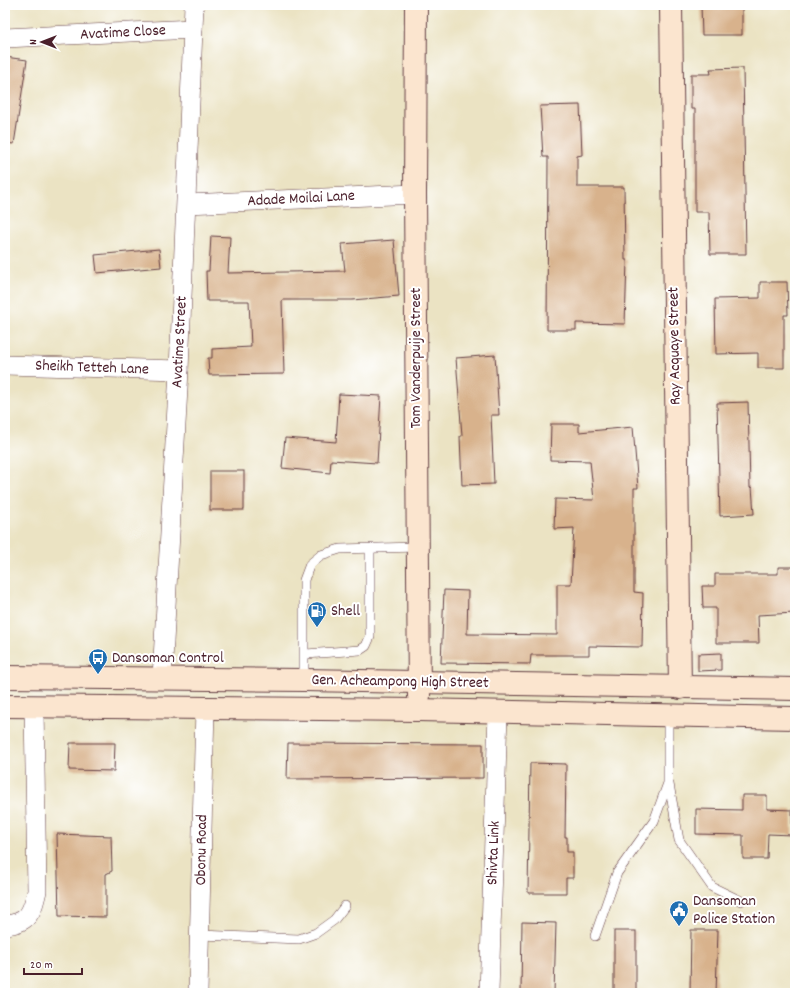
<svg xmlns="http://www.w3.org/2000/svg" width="800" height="998" viewBox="0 0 800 998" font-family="Dekko,sans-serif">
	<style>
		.building { fill: #d8b28c }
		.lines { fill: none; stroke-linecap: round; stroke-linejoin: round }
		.lane-casing { stroke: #623c42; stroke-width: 10 }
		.street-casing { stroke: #623c42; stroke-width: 20 }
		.secondary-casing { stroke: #623c42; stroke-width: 24 }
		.lane { stroke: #fff; stroke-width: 9 }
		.street { stroke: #fff; stroke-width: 19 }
		.secondary { stroke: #fbe5cf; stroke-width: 22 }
		.labels { text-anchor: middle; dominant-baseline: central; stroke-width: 4; stroke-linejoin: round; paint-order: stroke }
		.street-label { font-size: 16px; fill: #4a1f2b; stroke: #fff }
		.poi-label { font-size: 16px; fill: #4a1f2b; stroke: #fff; text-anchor: start }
	</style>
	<rect width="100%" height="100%" fill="#fff"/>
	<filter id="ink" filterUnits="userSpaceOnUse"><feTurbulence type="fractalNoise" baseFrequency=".025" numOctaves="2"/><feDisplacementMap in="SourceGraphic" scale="8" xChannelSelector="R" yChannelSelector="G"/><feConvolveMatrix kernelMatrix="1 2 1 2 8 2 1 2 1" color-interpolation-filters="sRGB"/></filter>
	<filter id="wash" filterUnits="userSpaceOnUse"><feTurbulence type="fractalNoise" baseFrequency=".012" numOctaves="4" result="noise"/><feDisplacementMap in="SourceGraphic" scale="16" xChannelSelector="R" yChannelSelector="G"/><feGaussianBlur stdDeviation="0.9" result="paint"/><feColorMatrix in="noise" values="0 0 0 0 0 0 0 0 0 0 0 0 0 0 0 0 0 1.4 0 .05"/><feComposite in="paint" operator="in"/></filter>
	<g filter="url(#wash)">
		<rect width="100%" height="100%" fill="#ebe3c3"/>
		<g id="blocks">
			<!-- building -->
			<g class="building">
				<path d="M701,5H742V35H702Z"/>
				<path d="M5,57L27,60L14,144L5,143Z"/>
				<path d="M743,68L746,254H710L709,212H695V109H691V74H711L710,69Z"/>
				<path d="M580,105L582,155L577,156V187H624L625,260H627L625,324L576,323V330H547L548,157H543L540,106Z"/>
				<path d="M211,236L230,237L228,273L345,271L342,244L394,240L399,296L352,300H282L284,374L209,375L208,358H212V349L251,347L249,301H207L206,271H209Z"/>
				<path d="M159,249L161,267L97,273L95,255Z"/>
				<path d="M760,282H787L788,315H784V368H758V353L716,354L715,299L760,298Z"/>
				<path d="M495,355L499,415H491L494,484L462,485L460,436H462L456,358Z"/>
				<path d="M339,394L381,396L377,463L331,460L330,473L282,468L285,438L336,442Z"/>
				<path d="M748,402L750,488L752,487L754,514L720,516L717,403Z"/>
				<path d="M551,424H579V432L633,427L638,488H634V592L643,593L642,647L589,646V655H531L530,664L441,663L444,590L468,591L467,634L557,635V584H571L574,528L554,529L555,499L594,500L590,461L550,460Z"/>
				<rect x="210" y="471" width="34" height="39"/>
				<path d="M778,567H795V613L758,615L759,643H716V608H703L702,586H715V574H778Z"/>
				<path d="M721,653V670L698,671V654Z"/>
				<path d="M70,743H115L114,771L69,770Z"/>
				<path d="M288,743L483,744V778L287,779Z"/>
				<path d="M530,763L566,764L565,837H567V852H573V878H566V893H528Z"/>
				<path d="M742,795H767V809L792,810V835L768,834L767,859H743V835L696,834V809L742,810Z"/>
				<path d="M57,834L111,836L112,871L106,874V917L59,916Z"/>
				<path d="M522,922L556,923L554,993H521Z"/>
				<path d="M691,930H718L716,993H690Z"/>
				<rect x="614" y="931" width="22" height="62"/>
			</g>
		</g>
	</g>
	<g filter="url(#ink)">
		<use href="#blocks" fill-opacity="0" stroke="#623c42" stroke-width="1"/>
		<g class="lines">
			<defs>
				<g id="lane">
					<path d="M306,654L360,650L366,646L370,637V549"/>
					<path d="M304,680V580L310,564L321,555L340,549L418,547"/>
					<path d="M669,784L679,840L712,887L741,901"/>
					<path d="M200,935L299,939L316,933L334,920L345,906"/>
					<path d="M595,936L617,873L654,821L668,783V716"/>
				</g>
				<g id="street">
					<path d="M5,38L193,29"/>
					<path d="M187,204L415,194"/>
					<path d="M5,365L179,370"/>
					<path d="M162,678L179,370L194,5"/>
					<path d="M5,925C29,923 32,912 37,891L34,707"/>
					<path d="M198,993L205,708"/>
					<path d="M489,993L498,713"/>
				</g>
				<g id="secondary">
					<path d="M416,5L415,194L419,696"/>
					<path d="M671,5L680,688"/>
					<path d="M5,677L304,680L795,689"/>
					<path d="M5,706L418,710L795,718"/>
				</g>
			</defs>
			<!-- lane casing -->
			<use href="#lane" class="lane-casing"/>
			<!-- street casing -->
			<use href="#street" class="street-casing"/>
			<!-- secondary casing -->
			<use href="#secondary" class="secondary-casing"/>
			<!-- lane -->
			<use href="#lane" class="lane"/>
			<!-- street -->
			<use href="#street" class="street"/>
			<!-- secondary -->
			<use href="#secondary" class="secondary"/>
		</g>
	</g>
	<!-- icons -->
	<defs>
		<symbol id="fuel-pin" viewBox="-11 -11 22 30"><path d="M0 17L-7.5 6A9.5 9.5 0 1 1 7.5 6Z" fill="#1f6fb2" stroke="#fff"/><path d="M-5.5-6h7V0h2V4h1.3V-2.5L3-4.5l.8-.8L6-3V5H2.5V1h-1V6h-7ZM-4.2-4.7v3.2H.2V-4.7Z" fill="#fff"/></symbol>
		<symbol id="bus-pin" viewBox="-11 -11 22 30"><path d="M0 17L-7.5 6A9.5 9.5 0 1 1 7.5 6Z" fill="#1f6fb2" stroke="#fff"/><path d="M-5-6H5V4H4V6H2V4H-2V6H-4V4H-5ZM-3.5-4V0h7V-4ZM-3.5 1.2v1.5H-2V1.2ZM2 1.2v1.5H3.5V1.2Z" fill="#fff"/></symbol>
		<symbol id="civic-pin" viewBox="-11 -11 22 30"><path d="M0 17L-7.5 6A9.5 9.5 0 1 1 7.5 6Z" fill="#1f6fb2" stroke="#fff"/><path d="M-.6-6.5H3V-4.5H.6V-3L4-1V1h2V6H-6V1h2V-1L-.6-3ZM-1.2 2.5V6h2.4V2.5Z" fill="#fff"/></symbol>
	</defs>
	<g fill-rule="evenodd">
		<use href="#fuel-pin" x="306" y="600" width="22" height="30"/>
		<use href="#bus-pin" x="87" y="647" width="22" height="30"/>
		<use href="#civic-pin" x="668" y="899" width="22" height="30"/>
	</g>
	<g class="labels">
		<!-- street labels -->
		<g class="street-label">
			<text transform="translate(123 33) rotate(-3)">Avatime Close</text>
			<text transform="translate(301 199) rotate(-3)">Adade Moilai Lane</text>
			<text transform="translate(180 342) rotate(-87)">Avatime Street</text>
			<text transform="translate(675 346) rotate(-91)">Ray Acquaye Street</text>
			<text transform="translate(416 358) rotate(-90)">Tom Vanderpuije Street</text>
			<text transform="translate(92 368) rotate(2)">Sheikh Tetteh Lane</text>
			<text transform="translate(400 682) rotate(1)">Gen. Acheampong High Street</text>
			<text transform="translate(202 850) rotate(-89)">Obonu Road</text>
			<text transform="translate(494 853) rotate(-88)">Shivta Link</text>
		</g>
		<!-- poi labels -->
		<g class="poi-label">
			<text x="331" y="611">Shell</text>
			<text x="112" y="658">Dansoman Control</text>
			<text x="693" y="901">Dansoman<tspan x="693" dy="18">Police Station</tspan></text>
		</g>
	</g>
	<!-- margin -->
	<rect width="800" height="998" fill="none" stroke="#fff" stroke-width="20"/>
	<!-- north arrow -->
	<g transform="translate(42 42) rotate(270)" stroke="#ffffff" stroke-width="3" paint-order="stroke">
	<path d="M0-3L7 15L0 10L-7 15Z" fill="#4a1f2b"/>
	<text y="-6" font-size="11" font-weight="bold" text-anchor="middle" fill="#4a1f2b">N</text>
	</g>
	<!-- scale -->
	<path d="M24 968v6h58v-6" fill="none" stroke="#4a1f2b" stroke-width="2"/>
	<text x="30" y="968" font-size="12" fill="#4a1f2b" stroke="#ffffff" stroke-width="3" paint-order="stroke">20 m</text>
</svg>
